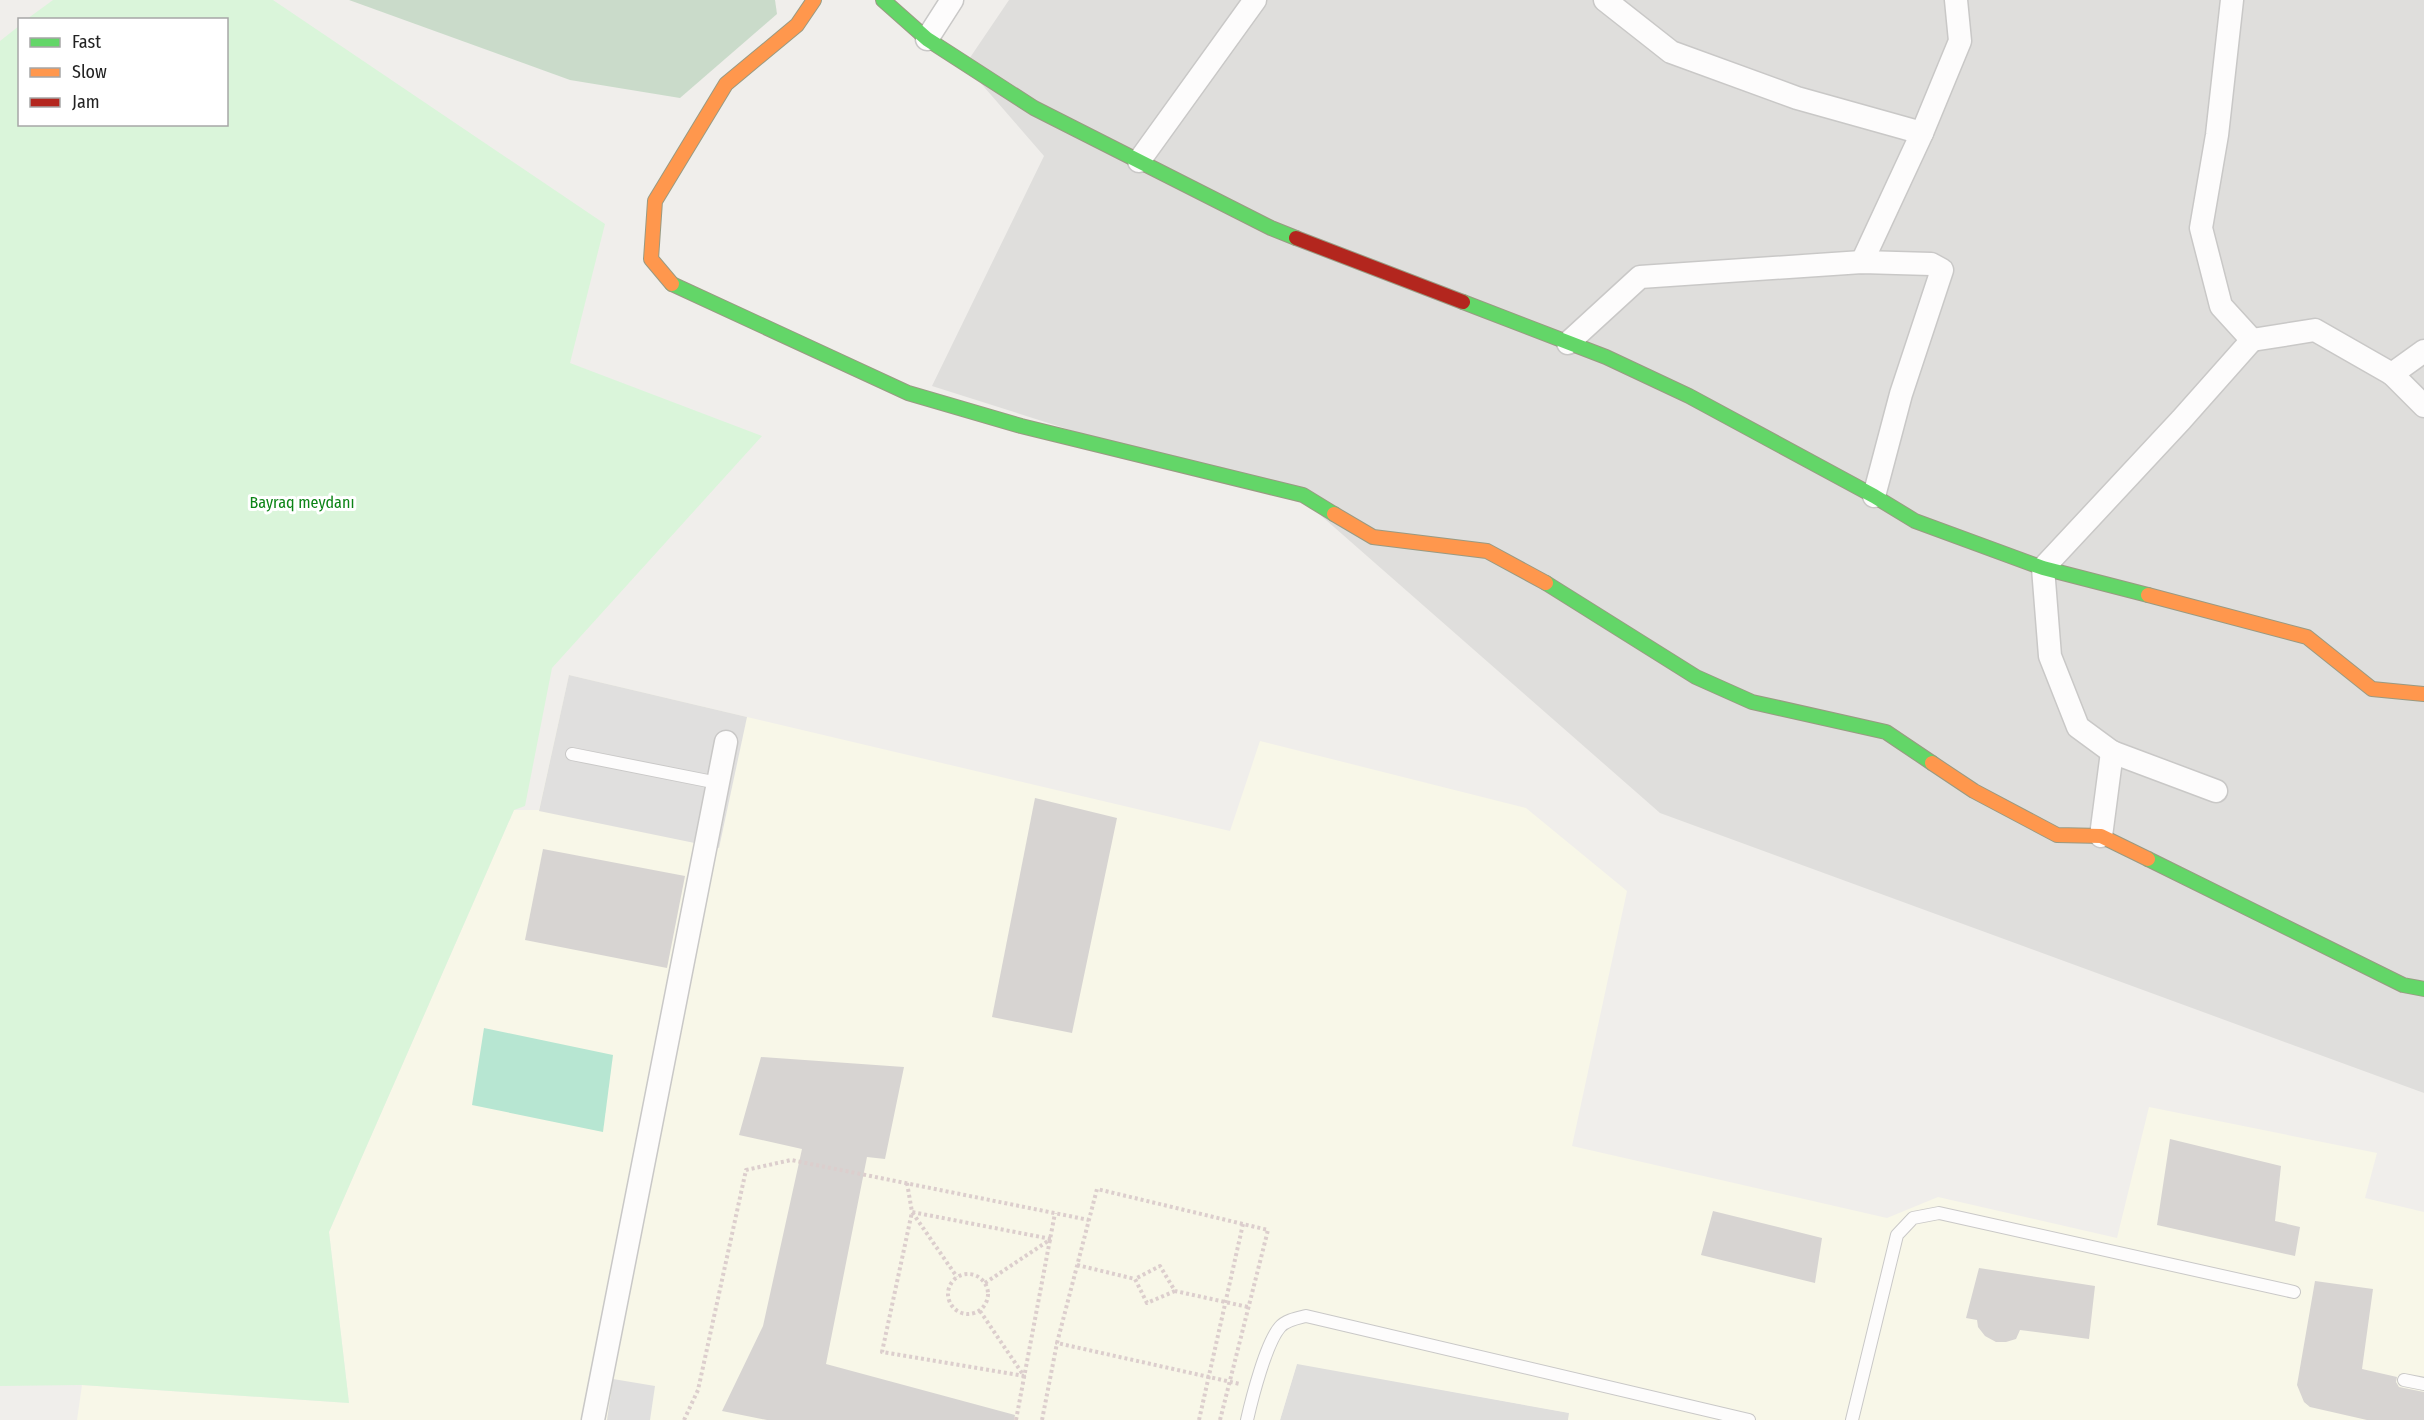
<svg xmlns="http://www.w3.org/2000/svg" width="2424" height="1420" viewBox="0 0 2424 1420" font-family="'Fira Sans Condensed',sans-serif">
	<style>
		.residential { fill: #dfdedc }
		.education { fill: #f8f7e8 }
		.cemetery { fill: #cadbca }
		.park { fill: #daf5da }
		.pitch { fill: #b7e6d2 }
		.parking { fill: #e0dfde }
		.building { fill: #d7d4d2 }
		.lines { fill: none; stroke-linecap: round; stroke-linejoin: round }
		.lane-casing { stroke: #c9c8c7; stroke-width: 14 }
		.street-casing { stroke: #c9c8c7; stroke-width: 25 }
		.fast-casing { stroke: #999a82; stroke-width: 16 }
		.slow-casing { stroke: #999a82; stroke-width: 16 }
		.jam-casing { stroke: #999a82; stroke-width: 16 }
		.path { stroke: #dccecd; stroke-width: 4; stroke-dasharray: 3 3; stroke-linecap: butt }
		.lane { stroke: #fdfcfc; stroke-width: 12 }
		.street { stroke: #fdfcfc; stroke-width: 22 }
		.fast { stroke: #63d668; stroke-width: 14 }
		.slow { stroke: #ff974d; stroke-width: 14 }
		.jam { stroke: #b3261e; stroke-width: 14 }
		.labels { text-anchor: middle; dominant-baseline: central; stroke-width: 6; stroke-linejoin: round; paint-order: stroke }
		.park-label { font-size: 16px; fill: #0c8416; stroke: #fff }
	</style>
	<rect width="100%" height="100%" fill="#f0eeeb"/>
	<!-- residential -->
	<g class="residential">
		<path d="M1009,0H2424V1093L1660,813L1310,506L932,386L1044,156L965,65Z"/>
		<path d="M1297,1363L1570,1413L1568,1420H1280Z"/>
	</g>
	<!-- education -->
	<path class="education" d="M569,675L1230,831L1260,741L1526,808L1627,891L1572,1146L1887,1218L1938,1197L2117,1238L2149,1107L2377,1153L2365,1198L2424,1212V1420H1568L1569,1413L1297,1364L1280,1420H77L82,1385L349,1403L329,1232L514,810H539Z"/>
	<!-- cemetery -->
	<path class="cemetery" d="M349,0H775L777,14L680,98L570,80Z"/>
	<!-- park -->
	<path class="park" d="M53,0H273L605,224L570,363L762,436L552,668L525,806L514,810L329,1232L349,1403L82,1385L0,1386V41L19,26L20,124H226V20L27,19Z"/>
	<!-- pitch -->
	<path class="pitch" d="M484,1028L613,1055L603,1132L472,1105Z"/>
	<!-- parking -->
	<g class="parking">
		<path d="M569,675L747,717L719,848L539,811Z"/>
		<path d="M613,1379L655,1386L650,1420H607Z"/>
	</g>
	<!-- building -->
	<g class="building">
		<path d="M1035,798L1117,818L1072,1033L992,1017Z"/>
		<path d="M543,849L685,876L667,968L525,940Z"/>
		<path d="M761,1057L904,1067L885,1159L867,1157L826,1364L1015,1415L1014,1420H767L722,1411L763,1326L802,1149L739,1135Z"/>
		<path d="M2170,1139L2281,1166L2275,1221L2300,1227L2295,1256L2157,1225Z"/>
		<path d="M1713,1211L1822,1238L1815,1283L1701,1255Z"/>
		<path d="M1979,1268L2095,1286L2089,1339L2020,1330L2016,1339L2006,1342H1996L1985,1336L1978,1327L1977,1320L1966,1318Z"/>
		<path d="M2315,1281L2373,1289L2362,1369L2397,1377L2396,1382L2399,1387L2424,1392V1420H2367L2310,1407L2304,1402L2297,1385Z"/>
	</g>
	<g class="lines">
		<defs>
			<g id="lane">
				<path d="M572,754L718,783"/>
				<path d="M2404,1380L2424,1384"/>
				<path d="M1247,1420C1252,1398 1266,1343 1280,1327C1286,1320 1298,1318 1306,1316L1749,1420"/>
				<path d="M1852,1420L1897,1235L1913,1218L1939,1213L2294,1292"/>
			</g>
			<g id="street">
				<path d="M1605,0L1671,52L1797,98L1922,133"/>
				<path d="M2232,0L2217,135L2201,228L2221,306L2252,340L2315,330L2392,374L2424,406"/>
				<path d="M927,39L952,0"/>
				<path d="M1139,161L1255,0"/>
				<path d="M1862,262L1922,133L1960,41L1956,0"/>
				<path d="M1568,343L1640,277L1862,262L1931,264L1942,270L1901,394L1874,496"/>
				<path d="M2392,374L2424,351"/>
				<path d="M2216,791L2112,752L2078,727L2050,656L2043,568L2181,420L2252,340"/>
				<path d="M2101,836L2112,752"/>
				<path d="M593,1420L726,742"/>
			</g>
			<g id="fast">
				<path d="M883,0L927,39L1034,108L1271,228L1296,238"/>
				<path d="M672,284L908,393L1021,426L1303,495L1334,514"/>
				<path d="M1463,302L1606,357L1689,396L1874,496L1915,521L2043,568L2148,595"/>
				<path d="M1546,583L1696,677L1752,702L1886,732L1932,763"/>
				<path d="M2148,859L2403,985L2424,989"/>
			</g>
			<g id="slow">
				<path d="M672,284L651,259L655,201L726,84L797,25L814,0"/>
				<path d="M1334,514L1373,537L1487,551L1546,583"/>
				<path d="M2148,595L2307,637L2372,689L2424,694"/>
				<path d="M1932,763L1974,791L2057,835L2101,836L2148,859"/>
			</g>
			<path id="jam" d="M1296,238L1463,302"/>
		</defs>
		<!-- lane casing -->
		<use href="#lane" class="lane-casing"/>
		<!-- street casing -->
		<use href="#street" class="street-casing"/>
		<!-- fast casing -->
		<use href="#fast" class="fast-casing"/>
		<!-- slow casing -->
		<use href="#slow" class="slow-casing"/>
		<!-- jam casing -->
		<use href="#jam" class="jam-casing"/>
		<!-- path -->
		<g class="path">
			<path d="M907,1183L912,1212L957,1277"/>
			<path d="M1077,1265L1135,1279"/>
			<circle cx="968" cy="1294" r="20"/>
			<path d="M985,1283L1051,1239"/>
			<path d="M1175,1291L1147,1303L1135,1279L1160,1266L1175,1291L1248,1307"/>
			<path d="M980,1311L1024,1376L882,1352L912,1212L1051,1239"/>
			<path d="M684,1420L698,1390L746,1170L791,1160L1089,1220"/>
			<path d="M1016,1420L1055,1213"/>
			<path d="M1042,1420L1057,1343"/>
			<path d="M1199,1420L1243,1224"/>
			<path d="M1220,1420L1268,1230L1097,1189L1057,1343L1209,1377L1240,1384"/>
		</g>
		<!-- lane -->
		<use href="#lane" class="lane"/>
		<!-- street -->
		<use href="#street" class="street"/>
		<!-- fast -->
		<use href="#fast" class="fast"/>
		<!-- slow -->
		<use href="#slow" class="slow"/>
		<!-- jam -->
		<use href="#jam" class="jam"/>
	</g>
	<g class="labels">
		<!-- park labels -->
		<g class="park-label">
			<text x="302" y="502">Bayraq meydanı</text>
		</g>
	</g>
	<!-- legend -->
	<rect x="18" y="18" width="210" height="108" fill="#ffffff" stroke="#a7a7a7" stroke-width="1.5"/>
	<rect x="30" y="38" width="30" height="9" fill="#63d668" stroke="#a7a7a7" stroke-width="1.5"/>
	<text x="72" y="48" font-size="18" fill="#222222">Fast</text>
	<rect x="30" y="68" width="30" height="9" fill="#ff974d" stroke="#a7a7a7" stroke-width="1.5"/>
	<text x="72" y="78" font-size="18" fill="#222222">Slow</text>
	<rect x="30" y="98" width="30" height="9" fill="#b3261e" stroke="#a7a7a7" stroke-width="1.5"/>
	<text x="72" y="108" font-size="18" fill="#222222">Jam</text>
</svg>
